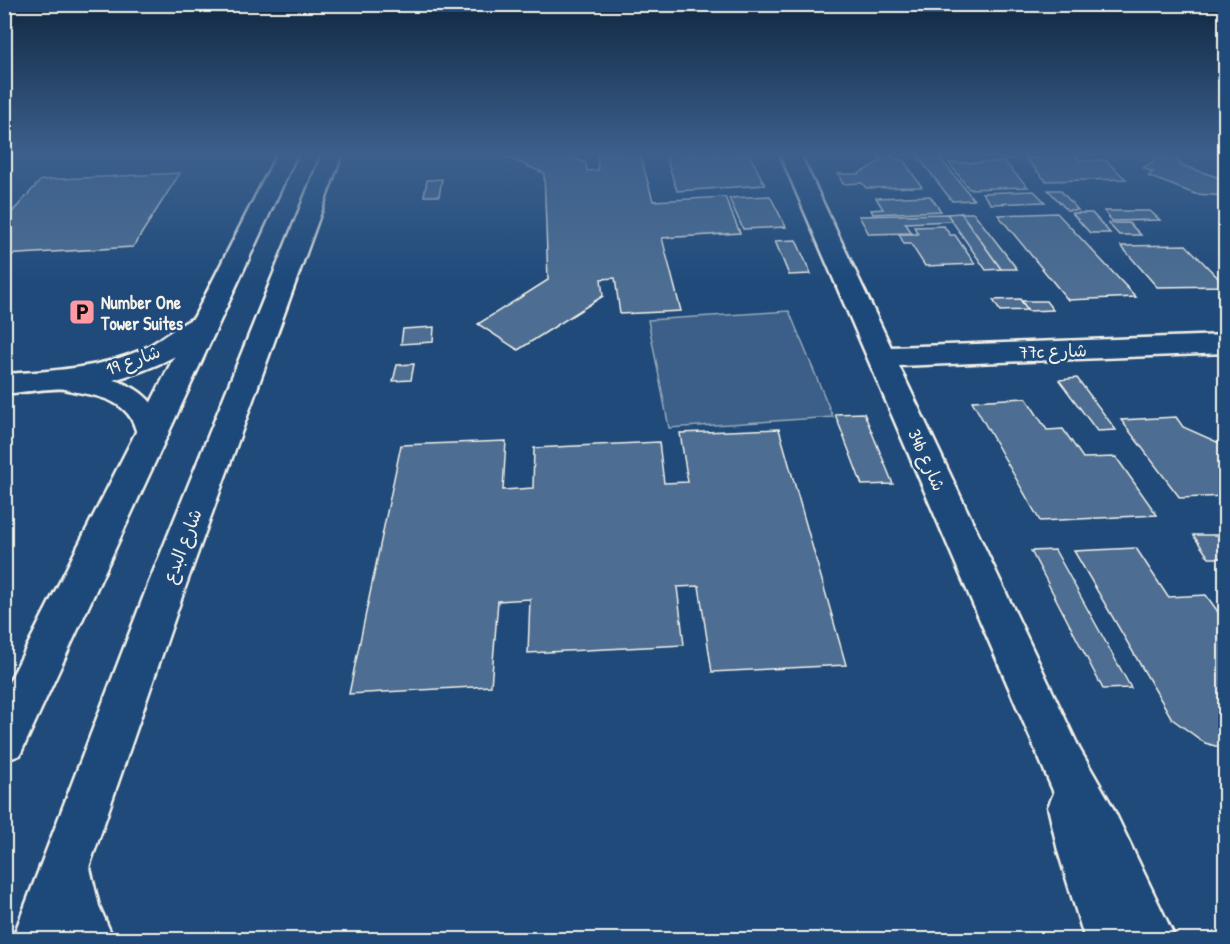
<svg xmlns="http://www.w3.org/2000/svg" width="1230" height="944" viewBox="0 0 1230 944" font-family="'Patrick Hand','Playpen Sans Arabic',sans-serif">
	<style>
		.green { fill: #3a5f88; stroke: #97a8b8; stroke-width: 1.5 }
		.building { fill: #4d6e92; stroke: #f4f1e8; stroke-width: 1.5 }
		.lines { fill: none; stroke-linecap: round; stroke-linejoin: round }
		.street-casing { stroke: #f4f1e8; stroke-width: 5 }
		.secondary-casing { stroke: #f4f1e8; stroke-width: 5 }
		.street { fill: #1f4a7a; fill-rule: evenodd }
		.secondary { fill: #1f4a7a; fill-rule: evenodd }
		.labels { text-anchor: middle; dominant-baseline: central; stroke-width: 5; stroke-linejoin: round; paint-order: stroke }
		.poi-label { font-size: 18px; font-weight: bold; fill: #f4f1e8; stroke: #1f4a7a; text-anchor: start }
		.street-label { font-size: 18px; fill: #f4f1e8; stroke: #1f4a7a }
	</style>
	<rect width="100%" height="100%" fill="#1f4a7a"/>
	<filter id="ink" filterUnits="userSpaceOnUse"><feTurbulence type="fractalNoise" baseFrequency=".0167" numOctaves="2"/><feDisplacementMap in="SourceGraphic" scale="12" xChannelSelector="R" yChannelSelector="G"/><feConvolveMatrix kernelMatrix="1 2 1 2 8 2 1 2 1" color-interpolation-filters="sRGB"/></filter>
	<g filter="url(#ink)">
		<!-- green -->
		<path class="green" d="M789,311L833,417L669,428L648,320Z"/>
		<!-- building -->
		<g class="building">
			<path d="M499,154H564L586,163L587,171L598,170L597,154H640L653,201L725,197L740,233L662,238L681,311L620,314L615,278L601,279L603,296L518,350L478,324L548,280L544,173Z"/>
			<path d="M665,154H749L765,185L677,191Z"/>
			<path d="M916,154H937L974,200L952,201Z"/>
			<path d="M993,154H1012L1016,159H998Z"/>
			<path d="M1034,154H1073L1080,161L1105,160L1126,179L1046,181L1025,158H1038Z"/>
			<path d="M894,156L896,160H903L922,187L866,188L862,183L843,184L838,174H858L881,161L878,157Z"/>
			<path d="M1153,156L1175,158L1181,165L1226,180L1223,184H1226V196L1195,194L1148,176L1153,172L1143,168L1153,161Z"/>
			<path d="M1004,162L1028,187L969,189L949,163Z"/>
			<path d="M180,173L133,247L4,255V221L41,180Z"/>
			<path d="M442,179L439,196H424L427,180Z"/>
			<path d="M1048,190H1060L1078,210H1067Z"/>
			<path d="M1034,191L1045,202L991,204L982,193Z"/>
			<path d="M770,196L786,227L743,229L729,198Z"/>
			<path d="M930,196L941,211L873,214L871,210L883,209L876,198Z"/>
			<path d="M1104,211H1150L1160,220L1112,221Z"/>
			<path d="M961,213H974L1017,269H1001Z"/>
			<path d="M961,213L1001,269L986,270L947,214Z"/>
			<path d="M1057,213L1136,297L1068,300L998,215Z"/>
			<path d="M1072,213H1092L1110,233H1090Z"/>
			<path d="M947,214L952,221L905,223L912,233L869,234L859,216Z"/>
			<path d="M1108,223H1129L1141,235H1119Z"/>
			<path d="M944,226L950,235H955L975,264L925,266L911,244H904L899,234H918L914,227Z"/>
			<path d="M796,240L811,274L789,275L775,241Z"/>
			<path d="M1186,245L1226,286L1157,287L1121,246Z"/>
			<path d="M1020,299L1027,310L1000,311L993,300Z"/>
			<path d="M1022,301H1046L1053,310L1028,311Z"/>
			<path d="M434,327L433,342L401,344L403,329Z"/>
			<path d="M414,364L411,380L393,381L397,365Z"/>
			<path d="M1077,378L1116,430L1097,431L1059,380Z"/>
			<path d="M1026,398L1047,430L1063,429L1083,458L1116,457L1157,515L1040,521L972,401Z"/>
			<path d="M864,413L893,484L862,485L835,414Z"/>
			<path d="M1176,417L1183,427L1226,446V496L1180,498L1121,420Z"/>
			<path d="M779,429L846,665L712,672L699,586L677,587L684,645L528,653L530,599L498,601L491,686L349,694L401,445L506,441L503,490L533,488L534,448L659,442L664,483L688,482L680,433Z"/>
			<path d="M1193,535H1226V558H1209Z"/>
			<path d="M1136,548L1168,597L1206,595L1226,623V749L1205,743L1172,719L1074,551Z"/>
			<path d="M1055,550L1131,688L1103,689L1031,551Z"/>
		</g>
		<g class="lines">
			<defs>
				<g id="street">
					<path d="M780,154H800L891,347L1226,335V353L899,366L1080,750L1111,804L1176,940H1085L1058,851L1048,807L1054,793Z"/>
					<path d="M205,314L214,316L218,322C200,350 144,372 113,380C143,388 158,405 168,435L163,443L152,447L141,443C136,434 135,422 128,414C113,395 85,395 65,389C56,387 17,393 4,394V374C51,371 98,369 141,350C163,340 182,320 205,314Z"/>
					<path d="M65,843L82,851L90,868L99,906L114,940H61L49,911L40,868L48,851Z"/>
				</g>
				<g id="secondary">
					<path d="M277,154H297L20,755L4,761V692Z"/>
					<path d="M322,154H342L186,585L64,940H12L148,585Z"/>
				</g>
			</defs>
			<!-- street casing -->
			<use href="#street" class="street-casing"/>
			<!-- secondary casing -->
			<use href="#secondary" class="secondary-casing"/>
			<!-- street -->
			<use href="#street" class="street"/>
			<!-- secondary -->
			<use href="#secondary" class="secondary"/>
		</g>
	</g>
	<!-- sky -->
	<linearGradient id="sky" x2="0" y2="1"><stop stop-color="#112943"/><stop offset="0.54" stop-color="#3c608d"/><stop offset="1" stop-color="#3c608d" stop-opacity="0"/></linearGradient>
	<rect width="1230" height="286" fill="url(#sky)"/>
	<!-- icons -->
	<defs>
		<symbol id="parking-square" viewBox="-11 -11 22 22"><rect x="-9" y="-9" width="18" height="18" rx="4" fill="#ff9aa2" stroke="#1f4a7a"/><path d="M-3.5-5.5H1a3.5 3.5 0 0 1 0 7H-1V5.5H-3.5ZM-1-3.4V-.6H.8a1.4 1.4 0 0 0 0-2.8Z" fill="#111"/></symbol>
	</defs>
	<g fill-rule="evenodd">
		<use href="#parking-square" x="67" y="297" width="30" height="30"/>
	</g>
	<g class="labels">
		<!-- poi labels -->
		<g class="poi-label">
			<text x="101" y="302">Number One<tspan x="101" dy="21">Tower Suites</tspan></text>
		</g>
		<!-- street labels -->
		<g class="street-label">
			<text transform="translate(1053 351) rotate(-2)">77c شارع</text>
			<text transform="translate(133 360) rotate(-20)">شارع 19</text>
			<text transform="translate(927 460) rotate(66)">34b شارع</text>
			<text transform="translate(182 546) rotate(-69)">شارع البدع</text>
		</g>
	</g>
	<!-- margin -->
	<rect width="1230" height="944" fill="none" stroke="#1f4a7a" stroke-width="24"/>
	<rect x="12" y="12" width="1206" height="920" fill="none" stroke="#f4f1e8" stroke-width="2" filter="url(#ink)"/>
</svg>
